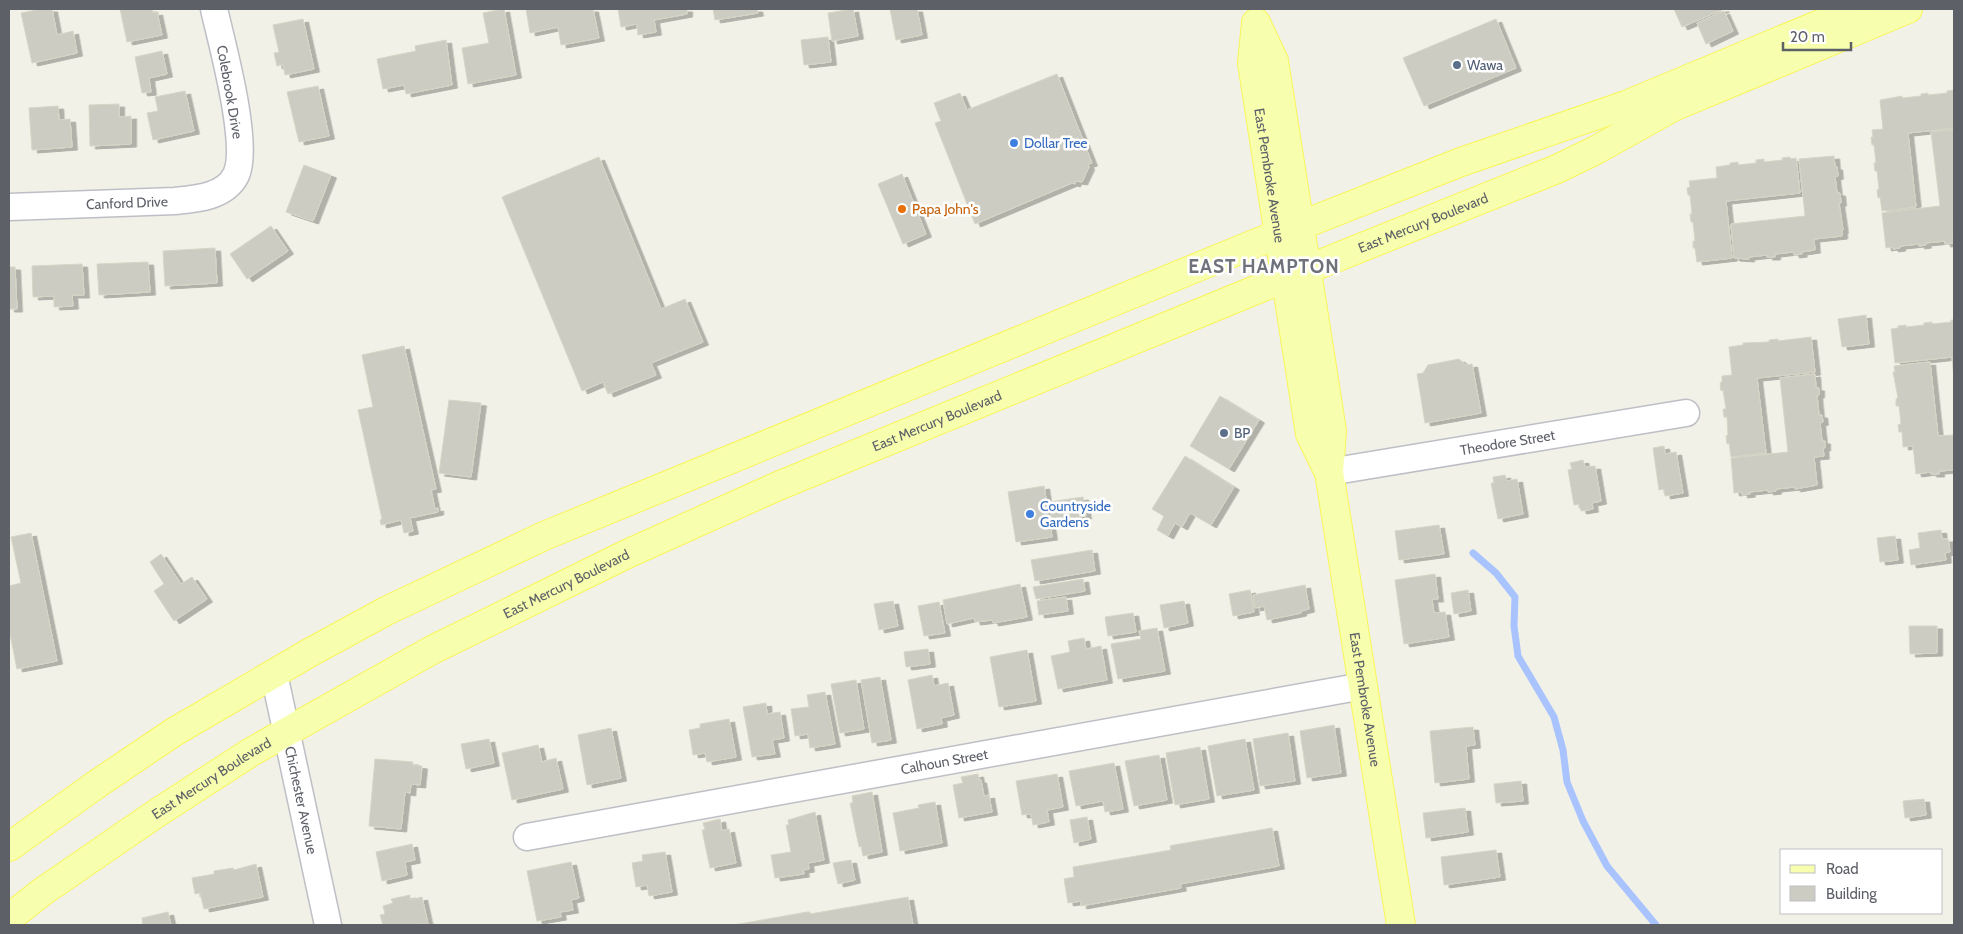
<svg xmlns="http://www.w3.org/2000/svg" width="1963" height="934" viewBox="0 0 1963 934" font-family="Cabin,sans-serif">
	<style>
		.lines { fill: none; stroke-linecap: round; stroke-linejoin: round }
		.stream { stroke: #a9c3ff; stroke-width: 7 }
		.building { fill: #ccccc3; stroke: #d6d5c5; filter: url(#shadow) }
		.minor-casing { stroke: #bebfc6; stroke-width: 29 }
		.major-casing { stroke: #f9f558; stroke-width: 30 }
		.minor { stroke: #fff; stroke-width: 26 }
		.major { stroke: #f7ffae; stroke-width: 28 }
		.service-dot { fill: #5c6f8a; stroke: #fff; stroke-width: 2 }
		.shop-dot { fill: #3f7fe0; stroke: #fff; stroke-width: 2 }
		.food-dot { fill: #e8710a; stroke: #fff; stroke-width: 2 }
		.labels { text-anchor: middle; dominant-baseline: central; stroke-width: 5; stroke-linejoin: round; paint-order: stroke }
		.service-label { font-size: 14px; fill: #4e5e75; stroke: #fff; text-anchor: start }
		.street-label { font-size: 14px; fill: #5e6068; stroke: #fff }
		.shop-label { font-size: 14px; fill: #366cbe; stroke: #fff; text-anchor: start }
		.food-label { font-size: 14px; fill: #c56008; stroke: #fff; text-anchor: start }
		.district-label { font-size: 19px; font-weight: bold; letter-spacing: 1px; fill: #6f727a; stroke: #fff }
	</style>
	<defs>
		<filter id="shadow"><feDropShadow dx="5.5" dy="3" stdDeviation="0" flood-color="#0004"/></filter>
	</defs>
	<rect width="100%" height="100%" fill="#f1f1e7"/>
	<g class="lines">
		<!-- stream -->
		<path class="stream" d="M1473,553L1496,573L1515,597L1514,626L1518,656L1554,717L1563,750L1567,782L1583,821L1607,866L1656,925"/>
	</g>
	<!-- building -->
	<g class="building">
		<path d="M41,9H52L57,35L73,31L77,53L32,63L21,13Z"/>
		<path d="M120,9H152L153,13L157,12L162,35L127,42Z"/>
		<path d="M504,9L516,75L468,84L462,48L489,43L483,13Z"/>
		<path d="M526,9H593L599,38L561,45L558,27L530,33Z"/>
		<path d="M618,9H687V14L654,20L656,32L638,35L637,24L621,27Z"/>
		<path d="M713,9H757L758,13L715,20Z"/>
		<path d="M853,9L858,36L832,41L828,13Z"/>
		<path d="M890,9H917L922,35L896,40Z"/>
		<path d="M1674,9H1724L1682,27Z"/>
		<path d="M1724,11L1733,31L1706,44L1697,23Z"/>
		<path d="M303,19L314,69L285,75L283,64L277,66L274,53L279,52L273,25Z"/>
		<path d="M1496,19L1516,68L1424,106L1403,58Z"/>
		<path d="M828,37L831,62L804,65L801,40Z"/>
		<path d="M446,40L452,85L406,94L404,85L383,89L377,59L416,51L415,46Z"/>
		<path d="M162,51L167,74L149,78L151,92L142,93L135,57Z"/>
		<path d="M1057,74L1092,163L1088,164L1089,167L1082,182L1076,181L1075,184L1072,183L975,224L935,123L941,121L934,103L960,93L967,110Z"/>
		<path d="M318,86L329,136L299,142L287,92Z"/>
		<path d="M1954,90V128L1908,133L1916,207L1882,211L1880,197L1878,198L1877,190L1879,189L1877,171H1875L1874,163H1876L1874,145H1872L1871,137H1873L1872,130L1883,129L1880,100L1902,96V98L1921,96V94L1928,93V95L1947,93V91Z"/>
		<path d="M185,91L194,131L153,140L147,113L158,111L155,97Z"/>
		<path d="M119,104V117L131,116V144L90,146L89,105Z"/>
		<path d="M58,106L59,120L70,119L72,147L32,150L29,108Z"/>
		<path d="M1954,130L1953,243L1945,244V241L1925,243L1926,245L1919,246V244L1900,246V248L1893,249L1892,247L1886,248L1882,213L1940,206L1931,132Z"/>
		<path d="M1834,156L1835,167H1837L1838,176L1835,177L1837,193H1840L1841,203H1839L1843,230H1842V236L1814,239L1815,250L1801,252L1802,254L1794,255L1793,252L1775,254V257H1767V255L1749,257V259L1734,258L1731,224L1805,216L1799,159Z"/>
		<path d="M599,157L661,309L685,299L703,342L651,363L656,375L608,394L603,382L582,391L502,197Z"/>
		<path d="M1790,157L1791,159L1796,158L1800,193L1726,201L1732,258L1697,262L1695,248H1693V241H1695L1693,222H1691L1690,214H1692L1690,195H1688L1687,188L1690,187L1689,181L1717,178L1716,167L1730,165V163L1738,162V165L1756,163V160L1764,159V162L1783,160L1782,158Z"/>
		<path d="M304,165L331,175L313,221L286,212Z"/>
		<path d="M902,174L926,234L903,244L878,184Z"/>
		<path d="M271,226L288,251L247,279L230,254Z"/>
		<path d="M215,248L217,283L165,286L163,251Z"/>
		<path d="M148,262L150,292L99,295L97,264Z"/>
		<path d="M82,264L84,295H72L73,306L54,307V296L33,297L32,266Z"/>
		<path d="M9,267H15L17,309H9Z"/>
		<path d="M1866,315L1869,344L1842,347L1838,319Z"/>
		<path d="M1951,320H1954V379L1952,357L1895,363L1891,329L1898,328V326L1906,325V327L1924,325V323L1932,322V324L1951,322Z"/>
		<path d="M1811,337L1815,372L1757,378L1766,453L1731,457L1729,443L1727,444L1726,436L1728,435L1727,417H1724L1723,409H1726L1723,390L1721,391L1720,383L1722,382V376L1732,375L1729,347L1743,345V343L1769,342V340L1778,339V341Z"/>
		<path d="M404,346L436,489L431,490L435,509L438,508V512L410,518L413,531L404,533L401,520L381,525L380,520L382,519L358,410L373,407L362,355Z"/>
		<path d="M1459,359L1466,365L1472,364L1481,413L1425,423L1417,374L1423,373L1428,365Z"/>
		<path d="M1930,362L1938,436L1954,435V470L1939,471V474H1931V472L1916,474L1913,446L1903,447L1902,432H1899L1898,425L1901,424L1899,406H1896V399L1898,398L1893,372H1895L1894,366Z"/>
		<path d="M1815,374L1816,388H1819V395H1817L1819,415H1822L1823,422L1820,423L1822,441H1825V448H1823L1824,456L1814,457L1817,485L1795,489V487L1776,489V491L1768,492V490L1749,492L1750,494L1742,495V492L1734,493L1731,458L1788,452L1780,378Z"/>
		<path d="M1220,396L1259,420L1229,469L1190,446Z"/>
		<path d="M449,400L481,403L471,477L439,473Z"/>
		<path d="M1664,446L1665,454L1676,452L1683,493L1665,496L1664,489L1659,490L1653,448Z"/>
		<path d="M1185,456L1234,487L1211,525L1190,513L1182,527L1175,523L1168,536L1157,530L1164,516L1152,509Z"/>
		<path d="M1583,460L1585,467L1595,466L1601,501L1592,503L1593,509L1581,511L1579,504L1574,505L1568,470L1572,469L1570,463Z"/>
		<path d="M1505,475L1507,481L1517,479L1523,514L1498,519L1491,483H1494L1493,477Z"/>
		<path d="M1044,486L1052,537L1016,542L1008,492Z"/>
		<path d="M1083,497L1086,516L1052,521L1049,502Z"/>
		<path d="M1439,525L1444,554L1399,560L1395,531Z"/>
		<path d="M1941,530L1942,539H1948L1950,552L1945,553L1946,560L1911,565L1909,550L1920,548L1918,533Z"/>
		<path d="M31,533L57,661L17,669L9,629V586L21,583L11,537Z"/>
		<path d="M1895,536L1898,560L1880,562L1877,538Z"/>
		<path d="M1092,550L1095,571L1035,581L1031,560Z"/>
		<path d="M161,554L181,584L192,577L207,599L174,621L154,591L164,584L150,562Z"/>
		<path d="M1435,574L1438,599H1432L1434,613L1445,612L1449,637L1404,644L1395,580Z"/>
		<path d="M1083,579L1085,591L1036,599L1033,587Z"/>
		<path d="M1020,584L1027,617L993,623L992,620L975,622L974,618L947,624L943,600Z"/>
		<path d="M1305,585L1309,609L1301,611V613L1267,620L1264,606L1255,608L1253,595Z"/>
		<path d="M1250,590L1254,612L1233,616L1229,594Z"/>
		<path d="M1468,590L1471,611L1454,614L1451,593Z"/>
		<path d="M1066,597L1068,611L1039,615L1037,601Z"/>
		<path d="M893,601L898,626L879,630L874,604Z"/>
		<path d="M1184,601L1188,623L1164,628L1160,605Z"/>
		<path d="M939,602L945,633L924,636L918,606Z"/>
		<path d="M1133,613L1136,632L1108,636L1105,617Z"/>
		<path d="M1909,626H1937V653L1910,654Z"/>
		<path d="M1157,628L1165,671L1118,679L1111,644L1141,639L1139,631Z"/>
		<path d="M1084,638L1086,649L1101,646L1107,680L1058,689L1051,656L1070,652L1068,641Z"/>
		<path d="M928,649L930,664L906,667L904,652Z"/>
		<path d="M1027,650L1036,701L999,707L990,657Z"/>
		<path d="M932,675L934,686L948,683L954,715L941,718L942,724L917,729L908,680Z"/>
		<path d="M880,677L891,740L872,743L861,680Z"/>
		<path d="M856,680L864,729L840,733L831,684Z"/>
		<path d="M825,692L835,744L810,748L808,734L795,736L791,709L809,707L807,695Z"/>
		<path d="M766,703L767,714L780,712L784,738L772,740L775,754L752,757L743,707Z"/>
		<path d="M729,719L736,757L707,762L705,753L693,755L689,730L700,728V724Z"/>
		<path d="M1334,725L1341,773L1307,778L1300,731Z"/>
		<path d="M1473,727L1475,745L1466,746L1469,779L1435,783L1430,731Z"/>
		<path d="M611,728L621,778L587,785L578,735Z"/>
		<path d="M1288,733L1295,781L1260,786L1253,739Z"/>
		<path d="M489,739L494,763L466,769L461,744Z"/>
		<path d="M1245,739L1254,790L1217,796L1208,746Z"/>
		<path d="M538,745L542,762L556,758L563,789L512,800L502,753Z"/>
		<path d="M1200,747L1209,799L1175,805L1166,753Z"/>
		<path d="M1159,755L1167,800L1134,806L1125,761Z"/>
		<path d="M375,759L413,762L412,765L422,766L420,785L411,784L410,793L405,792L401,829L369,826Z"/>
		<path d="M1114,763L1123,809L1105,812L1103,801L1076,806L1069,771Z"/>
		<path d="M978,774L979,780H981L984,796L989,795L992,812L959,818L953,785L963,783L961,777Z"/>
		<path d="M1057,774L1063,807L1047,810L1049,822L1033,825L1031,814L1022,815L1016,781Z"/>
		<path d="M1521,781L1523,801L1496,803L1494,784Z"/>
		<path d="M872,792L882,852L863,856L861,846L859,847L850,803H853L852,796Z"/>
		<path d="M1924,799L1926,815L1905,818L1903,801Z"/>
		<path d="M935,802L942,843L900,851L893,813L919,808L918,805Z"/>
		<path d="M1465,808L1468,832L1426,838L1423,813Z"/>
		<path d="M815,812L824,860L808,863L809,869L803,870L804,874L775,878L771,855L791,852L786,825H789L788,820Z"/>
		<path d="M1087,817L1091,839L1074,843L1070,820Z"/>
		<path d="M720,819L722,831L729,829L736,863L710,868L702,830H705L703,823Z"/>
		<path d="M1272,828L1279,866L1180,884L1181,888L1103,902L1081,906V901L1068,903L1064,879L1074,877L1073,867L1171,850L1170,846L1174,845Z"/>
		<path d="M412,844L415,860L405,862L407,875L382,881L376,852Z"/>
		<path d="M1496,850L1500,877L1444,885L1441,857Z"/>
		<path d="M665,852L672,892L649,896L647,885L636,887L632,863L643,861L642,855Z"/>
		<path d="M851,860L855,880L838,884L833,863Z"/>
		<path d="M571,862L579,898L571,900L573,910L560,912L561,917L537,921L527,871Z"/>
		<path d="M256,864L263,897L204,909L200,893L195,894L192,878L214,874V871L233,868L234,870Z"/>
		<path d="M410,895V900L422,897L428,924L383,925L380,915L385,914L383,906L393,903L391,899Z"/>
		<path d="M908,897L913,925H734L807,912H810V914Z"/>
		<path d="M168,912L171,925H143L142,918Z"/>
	</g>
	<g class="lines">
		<defs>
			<g id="minor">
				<path id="s1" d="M9,207L175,201C196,199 225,197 236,175C250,145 222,44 214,9"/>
				<path id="s2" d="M1329,472L1686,413"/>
				<path id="s3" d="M274,674L328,925"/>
				<path id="s4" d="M527,837L1363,686"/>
			</g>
			<g id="major">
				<path id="s5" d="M1256,23L1274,61L1332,431L1329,472L1401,925"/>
				<path id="s6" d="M1256,23L1252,63L1310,434L1328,471"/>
				<path d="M9,847L97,784L174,732L309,653L386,611L544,536L1254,244L1461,162L1626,105L1856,9"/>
				<path id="s7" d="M9,918L42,892L154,815L251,752L432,650L627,554L778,486L1258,289L1557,169L1596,150L1673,107L1908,9"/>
			</g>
		</defs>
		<!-- minor casing -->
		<use href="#minor" class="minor-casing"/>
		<!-- major casing -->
		<use href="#major" class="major-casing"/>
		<!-- minor -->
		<use href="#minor" class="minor"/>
		<!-- major -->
		<use href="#major" class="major"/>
	</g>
	<!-- markers -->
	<g class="service-dot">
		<circle cx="1457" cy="65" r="5"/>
		<circle cx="1224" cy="433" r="5"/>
	</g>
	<g class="shop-dot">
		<circle cx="1014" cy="143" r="5"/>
		<circle cx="1030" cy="514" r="5"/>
	</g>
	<circle class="food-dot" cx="902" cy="209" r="5"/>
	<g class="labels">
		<!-- service labels -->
		<g class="service-label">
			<text x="1467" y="65">Wawa</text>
			<text x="1234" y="433">BP</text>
		</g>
		<!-- street labels -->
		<g class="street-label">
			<text transform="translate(230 92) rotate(80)">Colebrook Drive</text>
			<text stroke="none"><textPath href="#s6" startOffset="154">East Pembroke Avenue</textPath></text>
			<text stroke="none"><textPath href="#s1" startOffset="118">Canford Drive</textPath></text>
			<text stroke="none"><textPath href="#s7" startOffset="1581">East Mercury Boulevard</textPath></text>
			<text stroke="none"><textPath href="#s7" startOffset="1056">East Mercury Boulevard</textPath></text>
			<text stroke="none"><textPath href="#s2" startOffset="181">Theodore Street</textPath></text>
			<text stroke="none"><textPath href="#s7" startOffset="651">East Mercury Boulevard</textPath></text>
			<text stroke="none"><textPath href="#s5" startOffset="688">East Pembroke Avenue</textPath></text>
			<text stroke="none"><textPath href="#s4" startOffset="424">Calhoun Street</textPath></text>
			<text stroke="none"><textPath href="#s7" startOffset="246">East Mercury Boulevard</textPath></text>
			<text stroke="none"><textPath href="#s3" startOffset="129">Chichester Avenue</textPath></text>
		</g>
		<!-- shop labels -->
		<g class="shop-label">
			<text x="1024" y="143">Dollar Tree</text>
			<text x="1040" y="506">Countryside<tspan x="1040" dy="16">Gardens</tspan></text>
		</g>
		<!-- food labels -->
		<g class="food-label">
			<text x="912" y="209">Papa John's</text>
		</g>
		<!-- district labels -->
		<g class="district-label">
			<text x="1264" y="266">EAST HAMPTON</text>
		</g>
	</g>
	<!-- border -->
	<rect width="1963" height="934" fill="none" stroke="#5e6068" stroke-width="20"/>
	<!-- legend -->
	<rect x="1780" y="849" width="162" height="65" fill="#ffffff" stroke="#bfbfc3"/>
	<rect x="1790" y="865" width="25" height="8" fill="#f7ffae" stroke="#bfbfc3"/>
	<text x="1826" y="874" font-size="15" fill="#5e6068">Road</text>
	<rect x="1790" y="886" width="25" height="15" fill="#ccccc3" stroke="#bfbfc3"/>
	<text x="1826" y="899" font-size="15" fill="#5e6068">Building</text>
	<!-- scale -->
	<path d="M1783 42v8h68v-8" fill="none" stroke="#5e6068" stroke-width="2.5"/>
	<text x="1790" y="42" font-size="15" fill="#5e6068" stroke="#ffffff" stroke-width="4" paint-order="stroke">20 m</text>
</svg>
